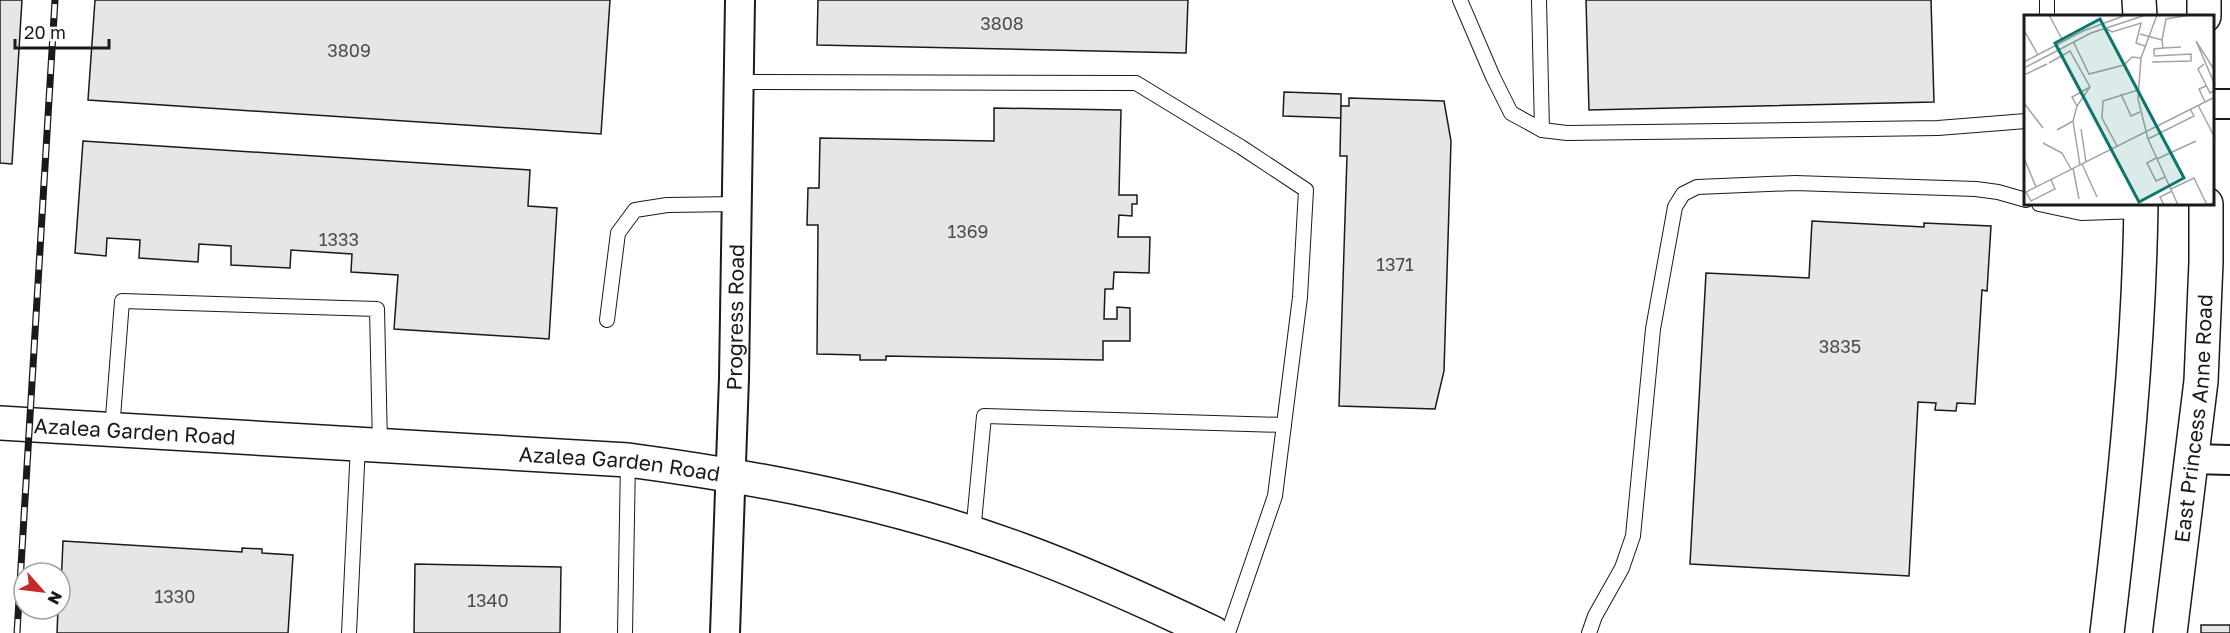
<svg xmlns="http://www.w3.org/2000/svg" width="2230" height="633" viewBox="0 0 2230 633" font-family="'Golos Text',sans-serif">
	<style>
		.building { fill: #e6e6e6; stroke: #1a1a1a; stroke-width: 1.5 }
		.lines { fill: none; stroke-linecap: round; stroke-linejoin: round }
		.lane-casing { stroke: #1a1a1a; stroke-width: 16 }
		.street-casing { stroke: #1a1a1a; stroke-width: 32 }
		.secondary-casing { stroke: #1a1a1a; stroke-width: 36 }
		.lane { stroke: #fff; stroke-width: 14 }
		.street { stroke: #fff; stroke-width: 28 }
		.secondary { stroke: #fff; stroke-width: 33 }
		.rail-casing { stroke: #1a1a1a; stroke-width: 7 }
		.rail { stroke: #fff; stroke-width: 4.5; stroke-dasharray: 14; stroke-linecap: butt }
		.labels { text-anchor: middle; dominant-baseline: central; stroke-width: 4.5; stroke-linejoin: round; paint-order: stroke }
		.number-label { font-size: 18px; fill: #4d4d4d }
		.street-label { font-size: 21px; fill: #1a1a1a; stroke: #fff }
		.inset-road { fill: none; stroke: #a3a3a3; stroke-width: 1.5 }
		.view { fill: #0f766e; fill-opacity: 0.15; stroke: #0f766e; stroke-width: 3 }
		.inset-edge { fill: none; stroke: #1a1a1a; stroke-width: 3 }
	</style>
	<rect width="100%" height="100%" fill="#fff"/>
	<!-- building -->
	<g class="building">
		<path d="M0,0H22L12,164L0,163Z"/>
		<path d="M95,0H610L601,134L88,100Z"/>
		<path d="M818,0H1188L1186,53L817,45Z"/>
		<path d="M1586,0H1931L1934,102L1589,110Z"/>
		<path d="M1284,92L1341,94V118L1283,116Z"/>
		<path d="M1349,98L1444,101L1451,141L1444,371L1435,409L1339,406L1347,156H1340L1341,106H1349Z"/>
		<path d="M994,108L1121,110L1119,195H1137V204H1132V216L1119,215L1118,237H1150L1149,273L1114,272L1113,289H1105L1104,319H1117V307L1130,308V341H1103V360L886,356V360H860V355L817,354L818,225H807L808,188H819L820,138L994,141Z"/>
		<path d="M83,141L530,170L528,206L557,208L549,339L394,329L398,275L351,272L352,254L291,250L290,268L231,265V246L199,244L198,262L139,258L140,240L107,238L106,256L75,253Z"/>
		<path d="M1812,221L1924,227V223L1991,226L1987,291L1982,290L1975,404L1957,403L1956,411L1935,410L1936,403L1918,402L1909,576L1690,564L1706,273L1809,278Z"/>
		<path d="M63,541L242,552V548L262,549V553L293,555L288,633H57L58,609H60Z"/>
		<path d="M415,564L561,567L560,633H414Z"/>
		<rect x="2201" y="625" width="29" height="8"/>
	</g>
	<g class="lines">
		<defs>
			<g id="lane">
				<path d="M1460,0L1493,77L1511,113L1542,130L1567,133L1938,128L2026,121"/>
				<path d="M1539,0L1542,130"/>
				<path d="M2047,0V16"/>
				<path d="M738,82L1136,83L1241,147L1306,190L1300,297L1275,496L1228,633"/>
				<path d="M2039,204L2081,213L2141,211"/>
				<path d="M607,320L618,233L635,210L667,205L737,204"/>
				<path d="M112,430L122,301L377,309L380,445"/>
				<path d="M973,533L984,416L1284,425"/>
				<path d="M349,633L358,445"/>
				<path d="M625,633L628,460"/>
				<path d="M1589,633L1595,616L1622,568L1633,536L1653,329L1675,207L1683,194L1697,187L1795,183L1976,189L1998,192L2026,200"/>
			</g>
			<g id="street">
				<path d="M2214,104H2230"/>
				<path d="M2193,459L2230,460"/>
				<path id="s1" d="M725,633L734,378L740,0"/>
			</g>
			<g id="secondary">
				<path d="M2139,0L2140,16"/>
				<path d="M2204,0V16"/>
				<path id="s2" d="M0,423L628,460C762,478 894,503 1021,550C1087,574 1150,603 1213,633"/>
				<path d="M2107,633C2124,491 2139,348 2141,204"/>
				<path id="s3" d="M2170,633L2201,381L2206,262V204"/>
			</g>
		</defs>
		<!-- lane casing -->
		<use href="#lane" class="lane-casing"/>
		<!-- street casing -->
		<use href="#street" class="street-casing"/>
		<!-- secondary casing -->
		<use href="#secondary" class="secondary-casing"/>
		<!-- lane -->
		<use href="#lane" class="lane"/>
		<!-- street -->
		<use href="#street" class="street"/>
		<!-- secondary -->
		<use href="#secondary" class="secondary"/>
		<defs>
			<path id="rail" d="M17,633L55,0"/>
		</defs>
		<!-- rail casing -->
		<use href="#rail" class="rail-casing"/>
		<!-- rail -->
		<use href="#rail" class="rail"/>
	</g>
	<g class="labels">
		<!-- number labels -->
		<g class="number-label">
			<text x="1002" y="23">3808</text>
			<text x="349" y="50">3809</text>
			<text x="968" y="231">1369</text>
			<text x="339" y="239">1333</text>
			<text x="1395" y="264">1371</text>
			<text x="1840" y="346">3835</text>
			<text x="175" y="596">1330</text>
			<text x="488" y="600">1340</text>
		</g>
		<!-- street labels -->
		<g class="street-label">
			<text stroke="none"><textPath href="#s1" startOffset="316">Progress Road</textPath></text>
			<text stroke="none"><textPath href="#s3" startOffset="216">East Princess Anne Road</textPath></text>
			<text stroke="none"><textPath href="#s2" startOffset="135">Azalea Garden Road</textPath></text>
			<text stroke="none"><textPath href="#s2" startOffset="621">Azalea Garden Road</textPath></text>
		</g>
	</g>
	<!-- overview -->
	<g transform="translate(2024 15)">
		<rect width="190" height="190" fill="#fff"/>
		<path class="inset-road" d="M25,0L39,26M133,0L117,43L114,84L124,124L154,190M83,14L88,17L117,8L112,28L121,31M0,15L14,40M116,19L138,25L139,33L130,34V40M138,25L142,4L166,0M50,28L65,59L100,50L108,42L117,43M139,33L157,32M0,47L59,16L102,0M128,47L167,46V39L130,41M25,48L46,36L66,72L53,91L49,106L56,150M180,49L174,54L186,78L191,75M0,53L67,18L122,0M191,56L172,26L191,70M0,60L23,49M97,79L107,101L116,97M181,87L175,74L182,71M0,88L19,113M174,90L191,123M53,91L48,82L66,72M57,114L62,147M33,115L49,106M124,124L170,101L166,94M19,128L38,138L47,154M93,131L78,103L79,86L114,75M0,143L12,172M132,143L123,148L132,166L141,162M133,144L172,126M58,149L73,182M49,153L55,184M147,174L170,163L183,190L191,187M2,177L7,186L31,174L27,165M0,178L191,82M140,190L136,182L148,176"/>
		<path class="view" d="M76,4L160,163L115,187L31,28Z"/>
		<rect width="190" height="190" class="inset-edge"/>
	</g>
	<!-- north arrow -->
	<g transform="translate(42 591) rotate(118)"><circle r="28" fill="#ffffff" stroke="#a3a3a3" stroke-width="1.5"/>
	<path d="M0-4.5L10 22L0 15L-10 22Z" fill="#c62828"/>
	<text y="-9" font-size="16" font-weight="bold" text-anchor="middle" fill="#1a1a1a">N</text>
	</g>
	<!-- scale -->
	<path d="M15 39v9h94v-9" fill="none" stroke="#1a1a1a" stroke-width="3"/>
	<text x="24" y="39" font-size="18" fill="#1a1a1a" stroke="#ffffff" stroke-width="4.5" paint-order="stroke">20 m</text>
</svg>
